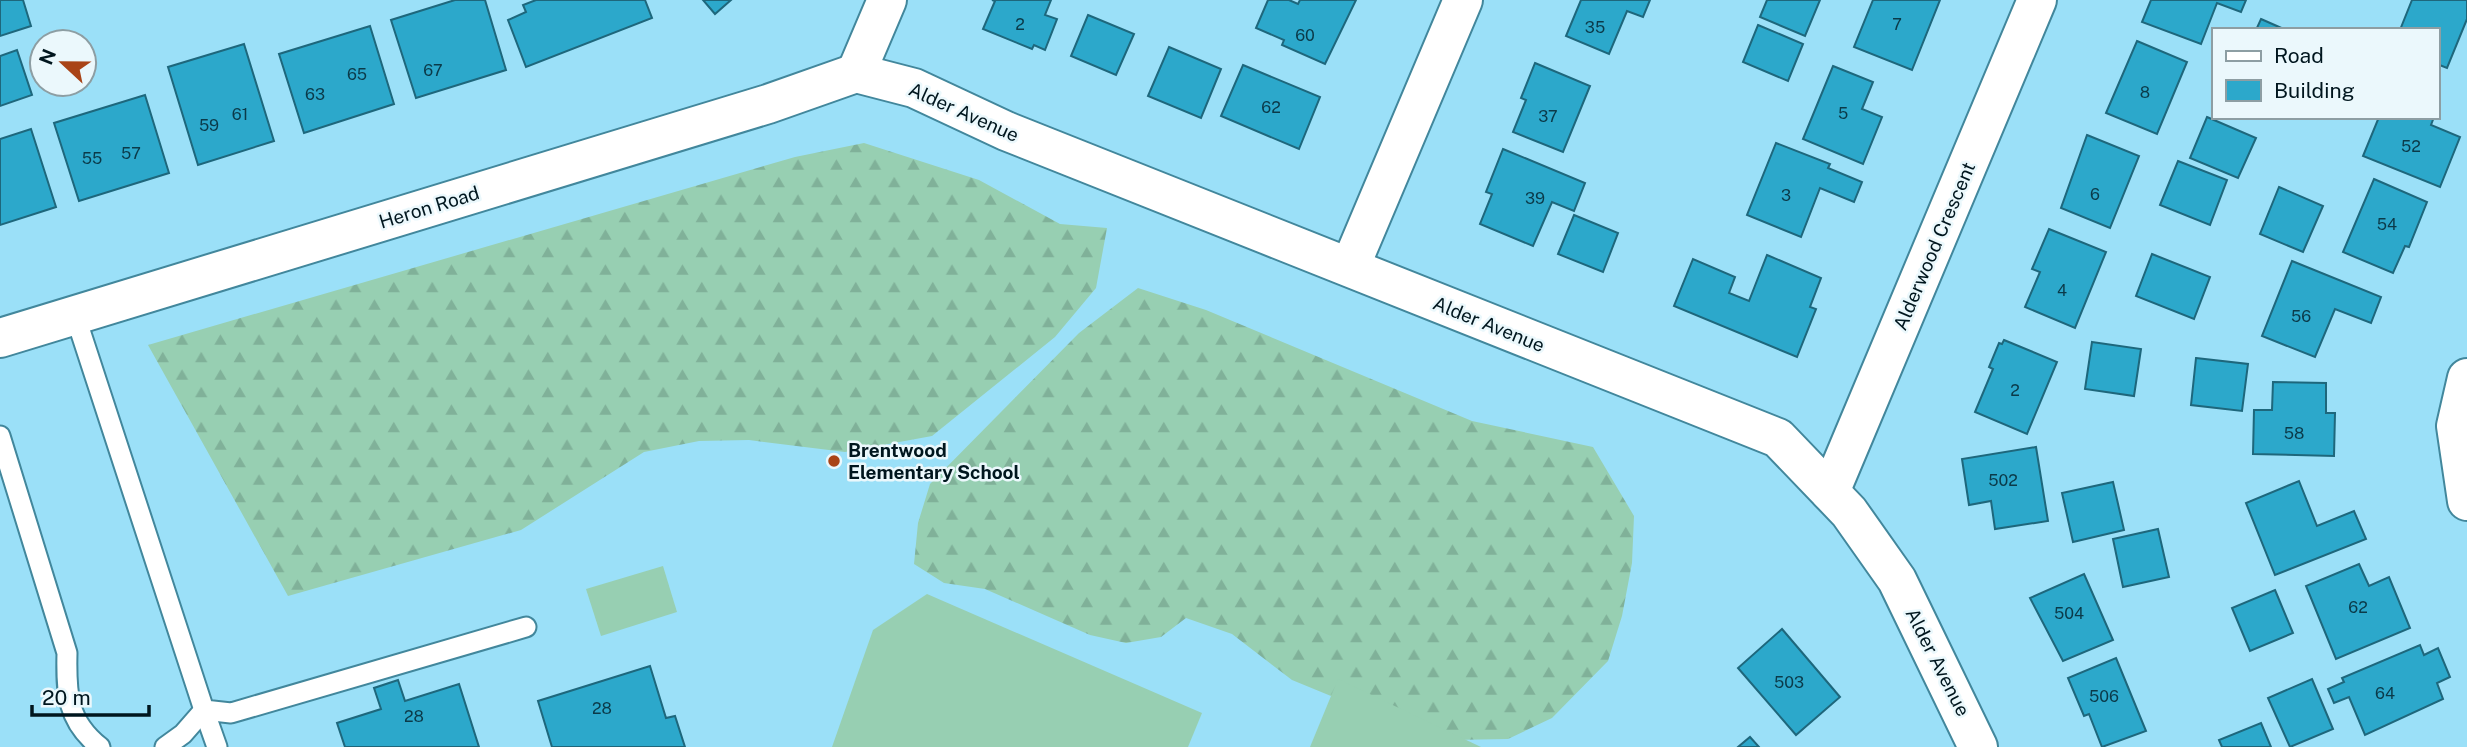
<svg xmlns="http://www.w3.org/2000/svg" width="2467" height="747" viewBox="0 0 2467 747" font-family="'Public Sans',sans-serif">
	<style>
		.forest { fill: url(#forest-firs) }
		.pitch { fill: #97cfb2 }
		.building { fill: #2ca8cb; stroke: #1e677c; stroke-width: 2 }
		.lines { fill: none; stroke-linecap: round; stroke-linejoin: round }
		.service-casing { stroke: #42879c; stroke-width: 23 }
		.minor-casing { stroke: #42879c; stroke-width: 42 }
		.service { stroke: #fff; stroke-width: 19 }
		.minor { stroke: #fff; stroke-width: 38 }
		.poi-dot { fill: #a94417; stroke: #ebf8fc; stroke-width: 2.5 }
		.labels { text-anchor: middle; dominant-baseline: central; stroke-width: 5; stroke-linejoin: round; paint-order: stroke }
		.number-label { font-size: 16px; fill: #0b3a49 }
		.street-label { font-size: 19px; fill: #00161e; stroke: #ebf8fc }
		.poi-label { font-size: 19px; font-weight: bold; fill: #00161e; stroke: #ebf8fc; text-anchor: start }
	</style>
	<defs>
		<pattern id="forest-firs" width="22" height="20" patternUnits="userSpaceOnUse" patternTransform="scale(1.75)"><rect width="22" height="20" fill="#97cfb2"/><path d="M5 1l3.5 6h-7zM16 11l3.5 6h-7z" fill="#80b199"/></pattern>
	</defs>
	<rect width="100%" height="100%" fill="#9be0f8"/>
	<!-- forest -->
	<g class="forest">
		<path d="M864,143L979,180L1060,224L1107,228L1096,288L1055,337L932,436L845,452L749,440L699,441L644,452L521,530L288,596L148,345L795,157Z"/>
		<path d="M1138,288L1206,310L1472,421L1593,447L1634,516L1632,563L1622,616L1608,661L1552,718L1508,739L1452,740L1348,703L1292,680L1232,634L1186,618L1161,637L1126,643L1090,635L985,589L944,583L914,564L918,523L930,484L1079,333Z"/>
	</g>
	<!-- pitch -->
	<g class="pitch">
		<path d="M663,566L677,612L601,636L586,589Z"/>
		<path d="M927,594L1202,713L1188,747H832L873,630Z"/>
		<path d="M1338,679L1481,747H1310Z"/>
	</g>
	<!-- building -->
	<g class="building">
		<path d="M0,0H23L31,26L0,36Z"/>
		<path d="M455,0H485L506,70L416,98L391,20Z"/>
		<path d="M536,0H645L652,18L526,67L508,20L526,12L523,5Z"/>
		<path d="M703,0H731L715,14Z"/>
		<path d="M992,0H1051L1045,15L1057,19L1045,50L1034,45L1032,49L983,29L995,1Z"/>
		<path d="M1268,0H1289L1298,4L1300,0H1356L1325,64L1282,45L1284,40L1256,28Z"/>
		<path d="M1581,0H1650L1643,17L1627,11L1609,54L1566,36Z"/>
		<path d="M1767,0H1820L1805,36L1760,17Z"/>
		<path d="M1873,0H1940L1912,70L1854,47Z"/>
		<path d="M2151,0H2246L2241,12L2217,3L2201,44L2142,22Z"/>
		<path d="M2412,0H2467V19L2447,68L2437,64V30H2400Z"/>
		<path d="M1088,15L1134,34L1116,75L1071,56Z"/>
		<path d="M2261,19L2286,30H2256Z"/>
		<path d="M1758,25L1803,44L1788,81L1743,62Z"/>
		<path d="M370,26L394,104L304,133L279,54Z"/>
		<path d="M2137,41L2187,62L2157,134L2106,113Z"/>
		<path d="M244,44L274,141L198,165L168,67Z"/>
		<path d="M1169,47L1221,69L1201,118L1148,96Z"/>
		<path d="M17,50L32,95L0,106V56Z"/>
		<path d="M1535,63L1590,86L1563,152L1513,132L1526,100L1521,98Z"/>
		<path d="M1243,65L1320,97L1299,149L1221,116Z"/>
		<path d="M1833,66L1873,82L1862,109L1882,117L1863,164L1803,139Z"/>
		<path d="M145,95L169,173L79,201L54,123Z"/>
		<path d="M2207,117L2256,138L2238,178L2190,158Z"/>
		<path d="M2379,117H2434L2431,125L2460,137L2440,187L2363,156Z"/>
		<path d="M31,129L56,207L0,225V139Z"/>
		<path d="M2087,135L2139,156L2110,228L2061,208Z"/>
		<path d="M1776,143L1830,164L1828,168L1862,182L1854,202L1820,188L1801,237L1747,215Z"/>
		<path d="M1503,149L1585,183L1574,211L1552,202L1533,246L1480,224L1492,194L1486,192Z"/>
		<path d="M2178,161L2227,180L2210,225L2160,205Z"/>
		<path d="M2374,179L2427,202L2409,247L2405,246L2393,273L2343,252Z"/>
		<path d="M2279,187L2323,206L2303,252L2260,234Z"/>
		<path d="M1574,215L1618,233L1603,272L1558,254Z"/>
		<path d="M2049,229L2106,252L2075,328L2025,307L2040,272L2032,269Z"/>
		<path d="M2152,254L2210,277L2194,319L2136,296Z"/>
		<path d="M1767,255L1821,278L1810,307L1816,309L1797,357L1674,306L1693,259L1735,277L1729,293L1749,301Z"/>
		<path d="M2292,261L2381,297L2371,323L2335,309L2315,357L2262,336Z"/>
		<path d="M2004,340L2057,362L2027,434L1975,412L1993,369L1989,367L1999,343L2002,344Z"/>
		<path d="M2092,342L2141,349L2134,396L2085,389Z"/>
		<path d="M2196,358L2248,364L2242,411L2191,405Z"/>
		<path d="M2273,382L2326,383V413H2335L2334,456L2253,454L2254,410H2272Z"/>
		<path d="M2036,447L2048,521L1995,529L1991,501L1969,505L1962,459Z"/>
		<path d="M2299,481L2317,526L2354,511L2366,539L2275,575L2246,503Z"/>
		<path d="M2113,482L2124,530L2073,542L2062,493Z"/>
		<path d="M2158,529L2169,577L2123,587L2113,539Z"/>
		<path d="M2359,564L2369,586L2389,577L2410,628L2336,659L2306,586Z"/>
		<path d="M2084,574L2113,640L2063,661L2030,598Z"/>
		<path d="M2275,590L2293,633L2250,651L2232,608Z"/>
		<path d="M1782,629L1840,697L1796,735L1738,668Z"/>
		<path d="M2420,645L2424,655L2438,648L2450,677L2437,683L2443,699L2365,735L2349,697L2334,703L2328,689L2344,682L2342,678Z"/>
		<path d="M2116,658L2146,731L2102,747L2089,714L2084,716L2068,678Z"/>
		<path d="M650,666L666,718L675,716L685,747H552L538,701Z"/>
		<path d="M2312,679L2333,729L2290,747L2268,698Z"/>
		<path d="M398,680L405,701L459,684L479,747H345L337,723L381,709L374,688Z"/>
		<path d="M2261,723L2271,747H2222L2219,740Z"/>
		<path d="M1750,737L1759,747H1738Z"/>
	</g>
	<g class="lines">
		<defs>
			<g id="service">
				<path d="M75,315L204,710L231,713L526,627"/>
				<path d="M0,436L67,653C66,693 67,721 100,747"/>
				<path d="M204,710L217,747"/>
				<path d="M165,747L183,734L204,710"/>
			</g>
			<g id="minor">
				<path d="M856,73L914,88L1006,131L1778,438L1849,512L1897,580L1978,747"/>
				<path d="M856,73L887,0"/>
				<path d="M1350,267L1463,0"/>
				<path d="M0,338L768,104L856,73"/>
				<path d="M2467,378L2456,426L2467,501"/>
				<path d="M1830,492L2037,0"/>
			</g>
		</defs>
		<!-- service casing -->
		<use href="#service" class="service-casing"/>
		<!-- minor casing -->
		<use href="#minor" class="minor-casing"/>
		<!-- service -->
		<use href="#service" class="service"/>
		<!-- minor -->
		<use href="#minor" class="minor"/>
	</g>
	<!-- markers -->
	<circle class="poi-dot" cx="834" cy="461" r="7"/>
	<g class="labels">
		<!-- number labels -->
		<g class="number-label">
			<text x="1020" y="24">2</text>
			<text x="1897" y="24">7</text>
			<text x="1595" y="27">35</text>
			<text x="1305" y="35">60</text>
			<text x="433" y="70">67</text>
			<text x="357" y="74">65</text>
			<text x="2145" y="92">8</text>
			<text x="315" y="94">63</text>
			<text x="1271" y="107">62</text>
			<text x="1843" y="113">5</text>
			<text x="240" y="114">61</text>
			<text x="1548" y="116">37</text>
			<text x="209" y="125">59</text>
			<text x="2411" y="146">52</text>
			<text x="131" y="153">57</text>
			<text x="92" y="158">55</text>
			<text x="2095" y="194">6</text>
			<text x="1786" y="195">3</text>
			<text x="1535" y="198">39</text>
			<text x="2387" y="224">54</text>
			<text x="2062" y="290">4</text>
			<text x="2301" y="316">56</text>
			<text x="2015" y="390">2</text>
			<text x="2294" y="433">58</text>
			<text x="2003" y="480">502</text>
			<text x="2358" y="607">62</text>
			<text x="2069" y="613">504</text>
			<text x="1789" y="682">503</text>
			<text x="2385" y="693">64</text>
			<text x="2104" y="696">506</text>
			<text x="602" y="708">28</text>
			<text x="414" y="716">28</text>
		</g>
		<!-- street labels -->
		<g class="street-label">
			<text transform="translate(964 112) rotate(24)">Alder Avenue</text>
			<text transform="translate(429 207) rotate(-17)">Heron Road</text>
			<text transform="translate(1934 246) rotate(-67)">Alderwood Crescent</text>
			<text transform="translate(1489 324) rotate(22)">Alder Avenue</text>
			<text transform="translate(1938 662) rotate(63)">Alder Avenue</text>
		</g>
		<!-- poi labels -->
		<g class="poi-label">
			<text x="848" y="450">Brentwood<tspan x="848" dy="22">Elementary School</tspan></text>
		</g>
	</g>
	<!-- legend -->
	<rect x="2212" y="28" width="228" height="91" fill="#ebf8fc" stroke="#8d9ea3" stroke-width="2"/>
	<rect x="2226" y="51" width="35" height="10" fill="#ffffff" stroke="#8d9ea3" stroke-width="2"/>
	<text x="2274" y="63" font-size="21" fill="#00161e">Road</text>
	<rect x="2226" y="80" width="35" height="21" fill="#2ca8cb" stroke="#8d9ea3" stroke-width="2"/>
	<text x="2274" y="98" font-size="21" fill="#00161e">Building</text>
	<!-- north arrow -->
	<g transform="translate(63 63) rotate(292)"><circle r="33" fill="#ebf8fc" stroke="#8d9ea3" stroke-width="2"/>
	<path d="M0-5L12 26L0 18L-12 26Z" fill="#a94417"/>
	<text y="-10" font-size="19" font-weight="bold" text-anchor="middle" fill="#00161e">N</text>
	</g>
	<!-- scale -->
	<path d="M32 705v10h117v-10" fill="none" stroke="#00161e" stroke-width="3.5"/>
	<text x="42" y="705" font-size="21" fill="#00161e" stroke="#ebf8fc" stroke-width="5" paint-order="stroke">20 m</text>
</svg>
